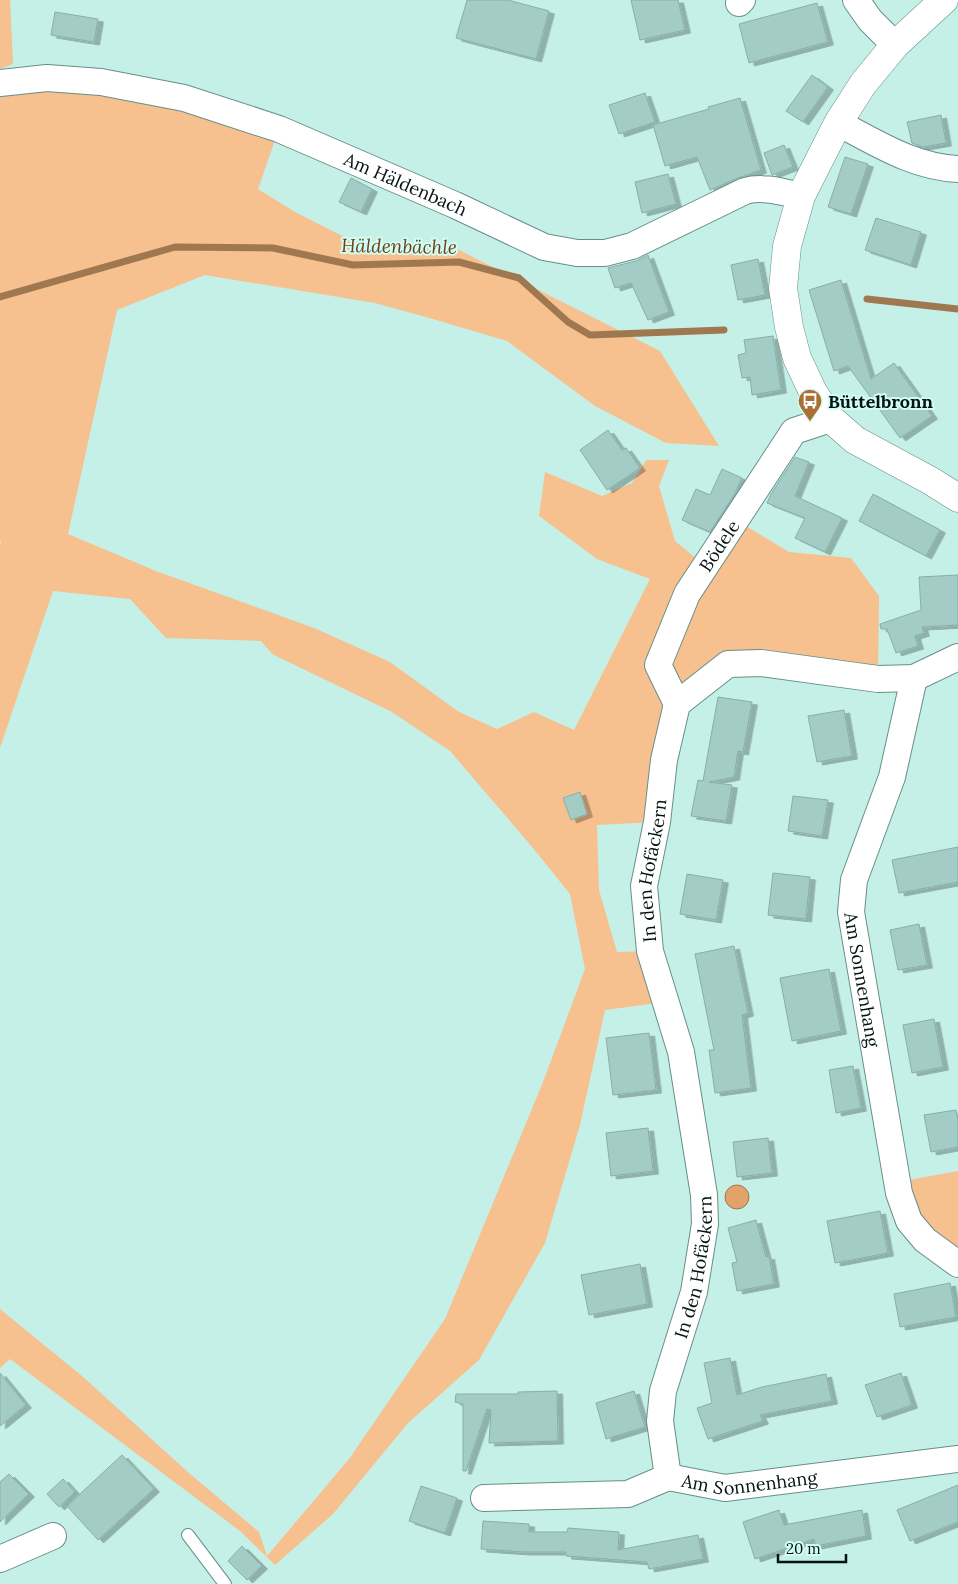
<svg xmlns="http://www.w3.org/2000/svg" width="958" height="1584" viewBox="0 0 958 1584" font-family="Lora,serif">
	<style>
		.green { fill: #f6c08f }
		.water { fill: #e1a36a; stroke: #9f7850 }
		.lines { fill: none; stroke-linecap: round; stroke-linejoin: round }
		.stream { stroke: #9f7850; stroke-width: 7 }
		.building { fill: #a2ccc5; stroke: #86afa8; filter: url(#shadow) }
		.service-casing { stroke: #678f89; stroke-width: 14 }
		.minor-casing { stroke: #678f89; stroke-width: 28 }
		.tertiary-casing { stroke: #678f89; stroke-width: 29 }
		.service { stroke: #fff; stroke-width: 12 }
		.minor { stroke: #fff; stroke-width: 26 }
		.tertiary { stroke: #fff; stroke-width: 28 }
		.labels { text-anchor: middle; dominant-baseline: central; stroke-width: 4; stroke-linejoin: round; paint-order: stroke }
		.street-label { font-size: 18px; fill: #051412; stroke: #d2fdf5 }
		.poi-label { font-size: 18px; font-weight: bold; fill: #051412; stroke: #d2fdf5; text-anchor: start }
		.water-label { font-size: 19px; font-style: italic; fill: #6b4116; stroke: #d2fdf5 }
	</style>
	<defs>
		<filter id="shadow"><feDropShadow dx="5.5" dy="3" stdDeviation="0" flood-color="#0004"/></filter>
	</defs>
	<rect width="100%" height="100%" fill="#c5f0e8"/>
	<!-- green -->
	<g class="green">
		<path d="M0,0H10L13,64L0,69Z"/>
		<path d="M47,78L279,129L258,189L295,212L362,246L449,245L660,351L719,446L666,443L595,406L507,341L433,319L375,303L205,275L117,310L68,534L156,571L314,628L390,662L459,712L497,729L534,712L574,730L650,579L597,559L539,516L545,472L602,496L632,483L646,460H669L659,486L675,541L704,565L734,519L789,552L851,558L879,596L878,679L761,663L677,704L657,822L597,825L599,890L617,952L650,951L665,1002L605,1010L580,1125L545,1243L479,1360L408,1423L333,1514L275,1565L240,1531L10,1359L0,1368V1309L82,1376L189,1473L259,1532L267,1556L349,1459L445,1319L543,1082L585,969L570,894L533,848L450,751L392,712L272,654L261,641L166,638L130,599L53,591L0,748V545L2,538L0,542V83Z"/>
		<path d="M958,1171V1249L937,1235L920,1215L909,1180Z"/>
	</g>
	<!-- water -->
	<circle class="water" cx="737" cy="1197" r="12"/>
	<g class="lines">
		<!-- stream -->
		<g class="stream">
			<path d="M0,297L175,247L273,248L353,265L459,262L519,278L568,322L590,335L724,330"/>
			<path d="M867,299L958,309"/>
		</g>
	</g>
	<!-- building -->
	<g class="building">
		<path d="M467,0H508L549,11L536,59L456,38Z"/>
		<path d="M631,0H678L685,30L640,40Z"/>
		<path d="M817,3L828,42L749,63L739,24Z"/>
		<path d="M55,12L98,19L94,42L51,35Z"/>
		<path d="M812,75L828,87L803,122L786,111Z"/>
		<path d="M645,93L655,122L619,134L609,105Z"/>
		<path d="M740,98L761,170L738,178L710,190L697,157L665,166L653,125L709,109L708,107Z"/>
		<path d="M941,115L946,143L923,147L912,143L907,122Z"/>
		<path d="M784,145L793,167L772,175L764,153Z"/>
		<path d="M845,157L868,164L851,214L828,207Z"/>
		<path d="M668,174L676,204L642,213L635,182Z"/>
		<path d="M351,178L372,189L361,212L339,202Z"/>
		<path d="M876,218L921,232L911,265L865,250Z"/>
		<path d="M648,255L669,312L648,320L631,283L615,288L608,268L636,261Z"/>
		<path d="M758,259L765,295L738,300L731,265Z"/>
		<path d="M841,280L871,379L894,363L932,416L900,438L848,366L834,371L809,290Z"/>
		<path d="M773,336L781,390L752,395L750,377L742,378L738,355L746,353L744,340Z"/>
		<path d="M608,430L622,450L626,448L640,468L607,490L580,450Z"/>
		<path d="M795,457L809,462L795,496L842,518L825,552L795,538L805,518L767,503L771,494Z"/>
		<path d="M722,469L742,478L734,495L710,532L682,520L696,489L710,495Z"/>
		<path d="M873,494L940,530L926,556L859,521Z"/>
		<path d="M958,575V625L922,627L924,633L915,636L918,646L896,653L887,629H881L880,624L921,610L919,577Z"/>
		<path d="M718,697L752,702L743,752L738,751L734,777L709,782L732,785L726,821L691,816L698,780L703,781Z"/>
		<path d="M844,710L852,756L817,762L808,716Z"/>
		<path d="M580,792L587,814L571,820L563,798Z"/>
		<path d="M793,796L828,800L822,836L788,831Z"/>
		<path d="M958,847V882L899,893L892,860Z"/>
		<path d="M773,873L810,877L806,919L768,915Z"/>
		<path d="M687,874L723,880L716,920L680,914Z"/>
		<path d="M919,924L927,965L898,970L890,930Z"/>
		<path d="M734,946L748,1013L742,1015L751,1088L715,1093L709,1050H714L695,954Z"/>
		<path d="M829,969L841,1031L792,1041L780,978Z"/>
		<path d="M934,1019L943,1067L912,1073L903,1025Z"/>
		<path d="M649,1033L656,1090L613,1095L606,1038Z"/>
		<path d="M853,1066L861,1108L836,1113L829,1070Z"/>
		<path d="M956,1110L958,1120V1147L931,1152L924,1115Z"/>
		<path d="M648,1128L653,1171L611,1176L606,1133Z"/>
		<path d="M768,1138L772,1173L737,1177L733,1142Z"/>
		<path d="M880,1211L888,1253L835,1263L827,1221Z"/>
		<path d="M756,1220L766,1257L769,1256L774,1284L737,1291L732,1263L737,1262L728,1228Z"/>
		<path d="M640,1264L647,1304L589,1315L581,1275Z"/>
		<path d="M950,1283L956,1317L900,1327L894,1294Z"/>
		<path d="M730,1358L737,1395L762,1387L826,1374L832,1401L760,1415L763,1421L708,1439L697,1408L712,1403L704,1363Z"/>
		<path d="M0,1373L26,1405L0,1426Z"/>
		<path d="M901,1373L912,1405L877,1417L865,1385Z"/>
		<path d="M557,1391L558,1441L489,1443L491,1410L487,1409L466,1471H463V1404L455,1402L456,1394H518V1392Z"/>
		<path d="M634,1391L645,1427L606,1439L596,1403Z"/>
		<path d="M122,1455L154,1489L98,1540L67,1506Z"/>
		<path d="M9,1474L29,1494L0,1522V1482Z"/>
		<path d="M63,1479L75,1492L59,1507L47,1494Z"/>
		<path d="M958,1485V1522L910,1541L897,1510Z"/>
		<path d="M421,1486L457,1498L445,1533L409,1521Z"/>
		<path d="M779,1510L784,1525L862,1510L866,1536L816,1546L814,1539L755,1559L743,1522Z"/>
		<path d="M483,1521L529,1524V1532H567L568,1528L619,1532L618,1550L698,1535L703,1559L649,1569L647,1562L566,1556V1552H524L481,1549Z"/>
		<path d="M242,1546L262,1566L247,1580L228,1561Z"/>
	</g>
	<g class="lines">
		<defs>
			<path id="service" d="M188,1535L225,1584"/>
			<g id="minor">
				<path d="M856,0L870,20L895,45"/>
				<path d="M739,3L742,0"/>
				<path id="s1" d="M0,83L47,78L101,82L184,98L279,129L455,205L544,247L577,253H605L632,246L745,191C764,186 782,192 801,196"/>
				<path d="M838,123C877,143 913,167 958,169"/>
				<path id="s2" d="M914,678L892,777L854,880L851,912L899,1193L909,1221L925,1240L958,1264"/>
				<path id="s3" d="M677,704L658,665L687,594L794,431L831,419"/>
				<path id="s4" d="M668,1477L660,1421L663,1391L694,1292L705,1224L704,1195L681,1052L650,951L644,886L657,822L664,760L677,704L728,664L761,663L878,679L914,678L958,657"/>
				<path id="s5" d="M484,1498L628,1494L668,1477L725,1488L958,1459"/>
				<path d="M0,1559L53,1536"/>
			</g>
			<path id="tertiary" d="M944,0L895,45L863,84L838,123L801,196L787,246L783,288L789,327L797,358L813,392L831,419L855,440L931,481L958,498"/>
		</defs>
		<!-- service casing -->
		<use href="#service" class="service-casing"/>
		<!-- minor casing -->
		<use href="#minor" class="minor-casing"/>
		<!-- tertiary casing -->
		<use href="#tertiary" class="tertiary-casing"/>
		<!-- service -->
		<use href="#service" class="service"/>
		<!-- minor -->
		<use href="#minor" class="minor"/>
		<!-- tertiary -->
		<use href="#tertiary" class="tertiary"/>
	</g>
	<!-- icons -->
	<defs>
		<symbol id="bus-pin" viewBox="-11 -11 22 30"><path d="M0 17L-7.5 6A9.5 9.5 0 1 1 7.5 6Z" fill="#ac6f33" stroke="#d2fdf5"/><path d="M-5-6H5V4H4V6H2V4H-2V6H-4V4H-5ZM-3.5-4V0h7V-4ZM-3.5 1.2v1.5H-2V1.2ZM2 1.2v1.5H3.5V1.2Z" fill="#fff"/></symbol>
	</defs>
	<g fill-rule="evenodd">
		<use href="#bus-pin" x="796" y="387" width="28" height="38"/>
	</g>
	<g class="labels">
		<!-- street labels -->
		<g class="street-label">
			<text stroke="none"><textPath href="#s1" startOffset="424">Am Häldenbach</textPath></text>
			<text stroke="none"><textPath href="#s3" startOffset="178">Bödele</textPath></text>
			<text stroke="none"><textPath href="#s4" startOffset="620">In den Hofäckern</textPath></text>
			<text stroke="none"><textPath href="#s2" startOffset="312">Am Sonnenhang</textPath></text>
			<text stroke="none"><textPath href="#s4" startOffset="215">In den Hofäckern</textPath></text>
			<text stroke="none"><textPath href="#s5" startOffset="270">Am Sonnenhang</textPath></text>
		</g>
		<!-- poi labels -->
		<g class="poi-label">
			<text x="828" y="401">Büttelbronn</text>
		</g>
		<!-- water labels -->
		<g class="water-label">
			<text transform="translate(399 246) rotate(1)">Häldenbächle</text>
		</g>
	</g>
	<!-- scale -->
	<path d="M778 1554v8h68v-8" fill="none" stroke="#051412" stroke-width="2.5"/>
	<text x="786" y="1554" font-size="15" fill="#051412" stroke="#d2fdf5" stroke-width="4" paint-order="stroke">20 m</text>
</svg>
